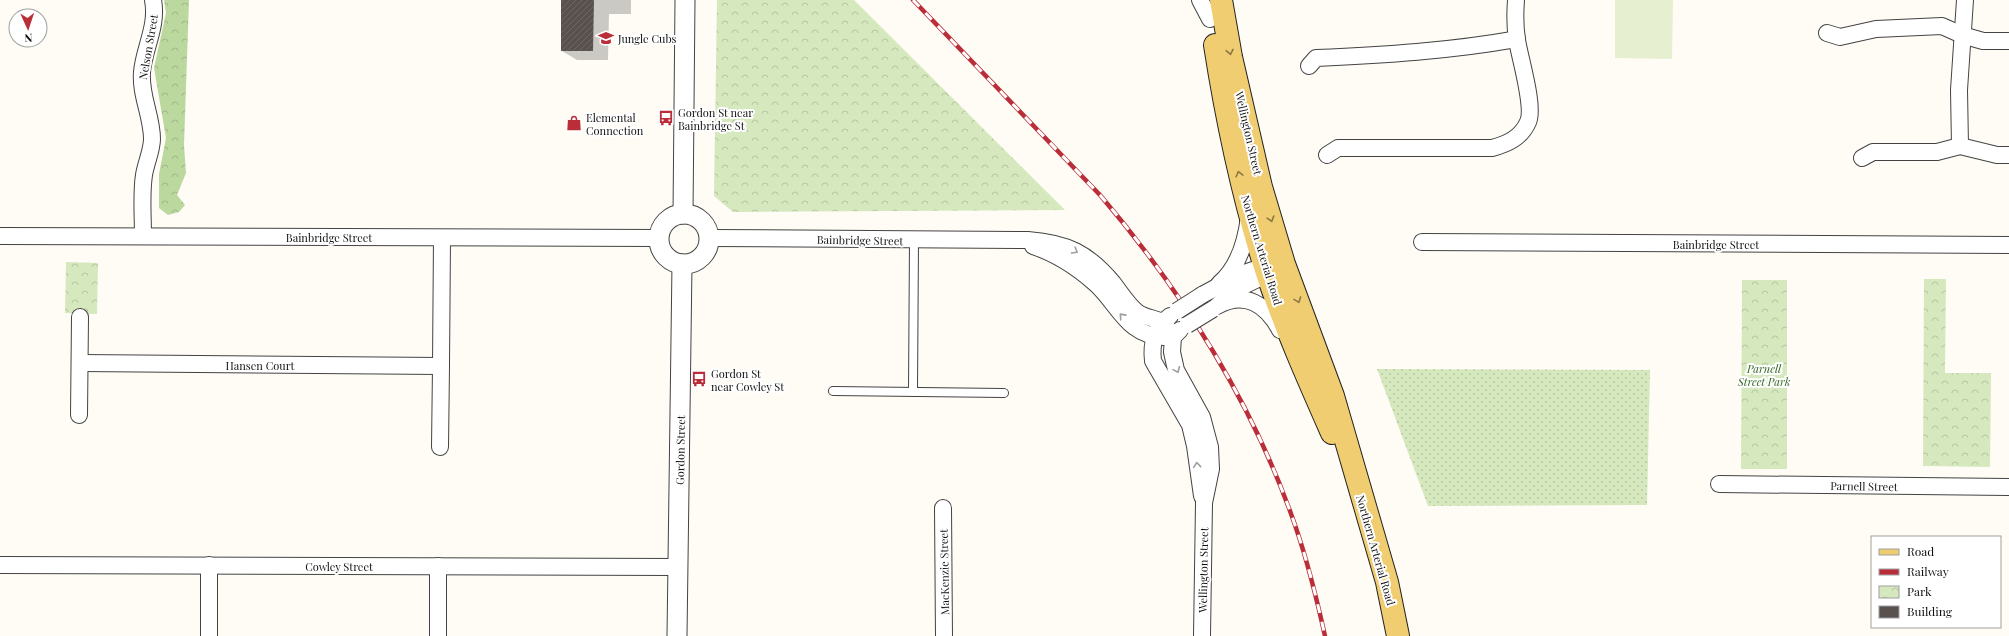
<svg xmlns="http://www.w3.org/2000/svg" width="2009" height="636" viewBox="0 0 2009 636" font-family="'Playfair Display',serif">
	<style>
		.grass { fill: url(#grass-dots) }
		.forest { fill: url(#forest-crowns) }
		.park { fill: url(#park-crowns) }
		.pitch { fill: #e6f0d0 }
		.shadow { fill: #0003 }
		.building { fill: url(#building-hatch) }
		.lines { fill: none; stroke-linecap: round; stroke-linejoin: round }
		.service-casing { stroke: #434343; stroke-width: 10 }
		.minor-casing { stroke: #434343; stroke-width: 18 }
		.tertiary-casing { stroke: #434343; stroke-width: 21 }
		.primary-casing { stroke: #212121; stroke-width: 24 }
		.service { stroke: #fff; stroke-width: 8 }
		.minor { stroke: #fff; stroke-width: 16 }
		.tertiary { stroke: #fff; stroke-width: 19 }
		.primary { stroke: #f1cd71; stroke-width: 22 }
		.rail-casing { stroke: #ba2e3a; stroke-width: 4.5 }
		.rail { stroke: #fff; stroke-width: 3; stroke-dasharray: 9; stroke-linecap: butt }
		.minor-bridge-casing { stroke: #434343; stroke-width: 18; stroke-linecap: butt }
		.minor-bridge { stroke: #fff; stroke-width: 16 }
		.oneway { stroke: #8c7845 }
		.oneway2 { stroke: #9f9f9f }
		.labels { text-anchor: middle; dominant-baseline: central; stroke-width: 4; stroke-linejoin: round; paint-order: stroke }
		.poi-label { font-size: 11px; fill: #101010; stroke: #fff; text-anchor: start }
		.street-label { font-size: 11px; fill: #101010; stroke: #fff }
		.park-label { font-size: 11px; font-style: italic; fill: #336623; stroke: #fff }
	</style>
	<defs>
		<pattern id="grass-dots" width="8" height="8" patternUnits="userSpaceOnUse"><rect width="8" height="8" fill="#d6e8be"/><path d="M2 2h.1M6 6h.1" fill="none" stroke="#b7c6a2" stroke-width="1.8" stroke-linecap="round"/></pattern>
		<pattern id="forest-crowns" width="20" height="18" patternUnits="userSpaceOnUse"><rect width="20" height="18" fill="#bbd89e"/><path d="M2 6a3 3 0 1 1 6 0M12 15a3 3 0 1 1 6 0" fill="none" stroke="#a0b887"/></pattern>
		<pattern id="park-crowns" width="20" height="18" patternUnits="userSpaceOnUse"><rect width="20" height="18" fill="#d6e8be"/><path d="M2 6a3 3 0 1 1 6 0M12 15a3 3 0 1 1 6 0" fill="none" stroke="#b7c6a2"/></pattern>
		<pattern id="building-hatch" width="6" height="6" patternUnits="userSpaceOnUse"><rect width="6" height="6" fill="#59514d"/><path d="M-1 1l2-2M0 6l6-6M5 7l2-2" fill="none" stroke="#6c6562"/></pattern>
	</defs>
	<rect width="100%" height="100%" fill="#fefcf4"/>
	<!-- grass -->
	<path class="grass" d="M1377,369L1650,370L1647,505L1428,506Z"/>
	<!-- forest -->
	<path class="forest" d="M164,0H189L184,145L186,173L177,195L185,205L179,212L168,215L159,208V174L166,138L154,68L166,13Z"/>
	<!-- park -->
	<g class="park">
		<path d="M717,0H854L1065,210L733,212L714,196Z"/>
		<path d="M66,262L98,263L97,314L65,313Z"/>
		<path d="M1924,279H1946L1945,373H1991L1990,467L1923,466Z"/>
		<path d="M1742,280H1787V469H1741Z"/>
	</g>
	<!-- pitch -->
	<path class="pitch" d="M1615,0H1673L1672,59L1615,58Z"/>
	<!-- shadow -->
	<path class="shadow" d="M562,0H631V14H609L608,60H577L562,51Z"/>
	<!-- building -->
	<path class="building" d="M561,0H594L593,51H561Z"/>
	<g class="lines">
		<defs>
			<g id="service">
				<path d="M833,391L1004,393"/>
				<path d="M913,392L914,241"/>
			</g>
			<g id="minor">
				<path d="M1200,0L1210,19"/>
				<path d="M1827,33L1840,37L1876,29L1942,26L1962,35L1983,41H2009"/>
				<path d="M1309,66L1316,58C1384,55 1450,51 1517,39"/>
				<path d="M1960,146L1959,90L1965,0"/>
				<path d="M1327,155L1338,148H1492C1507,144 1521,138 1528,122C1535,107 1520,59 1517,40C1515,27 1515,13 1516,0"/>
				<path d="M1862,158L1873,152H1937L1960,146L1997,155H2009"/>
				<path d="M0,236L659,238"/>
				<path d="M143,236C143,216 141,194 144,175C146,163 152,150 152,139C152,116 140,95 142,72C144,48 158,26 153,0"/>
				<path d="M710,238L1028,240C1067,243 1088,253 1113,283C1120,292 1128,305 1137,312C1145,318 1155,318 1162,322C1167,325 1170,333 1173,337"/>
				<path d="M1422,242L2009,245"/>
				<path d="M1033,246C1057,254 1077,267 1096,284C1119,305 1127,336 1164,337"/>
				<path d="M1219,284C1238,268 1246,241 1249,217"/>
				<path d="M1202,295L1241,274L1265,266"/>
				<path d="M1220,303L1239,288L1268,274"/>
				<path d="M1217,306C1245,290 1267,305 1280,330"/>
				<path d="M1170,316C1155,327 1151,344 1153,361L1190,425L1195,446L1202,496"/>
				<path d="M1180,330L1173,337L1172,352L1176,370L1202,417L1210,447L1211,469L1204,503L1202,636"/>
				<path d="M80,363L441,366L442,238"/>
				<path d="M79,415L80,317"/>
				<path d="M440,447L441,366"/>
				<path d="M1719,484L2009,487"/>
				<path d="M943,508L944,636"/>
				<path d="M0,565L678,567"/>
				<path d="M209,565V636"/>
				<path d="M438,636V566"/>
			</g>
			<g id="tertiary">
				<circle cx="684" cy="239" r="25"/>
				<path d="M683,214L685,0"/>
				<path d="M677,636L682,264"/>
			</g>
			<g id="primary">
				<path d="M1221,0L1231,57L1261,187L1284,264L1333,396L1387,582L1398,636"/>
				<path d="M1215,45C1227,122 1243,198 1267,273C1285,327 1309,381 1332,433"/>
			</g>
		</defs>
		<!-- service casing -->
		<use href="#service" class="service-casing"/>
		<!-- minor casing -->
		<use href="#minor" class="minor-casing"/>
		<!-- tertiary casing -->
		<use href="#tertiary" class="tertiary-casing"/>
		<!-- primary casing -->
		<use href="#primary" class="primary-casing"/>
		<!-- service -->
		<use href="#service" class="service"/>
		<!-- minor -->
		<use href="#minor" class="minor"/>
		<!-- tertiary -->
		<use href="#tertiary" class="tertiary"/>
		<!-- primary -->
		<use href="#primary" class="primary"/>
		<defs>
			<path id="rail" d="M913,0L1100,195C1183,292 1255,407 1296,528C1308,563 1317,600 1325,636"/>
		</defs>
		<!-- rail casing -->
		<use href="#rail" class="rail-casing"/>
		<!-- rail -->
		<use href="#rail" class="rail"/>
		<defs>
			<g id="minor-bridge">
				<path d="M1177,311L1202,295"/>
				<path d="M1187,325L1213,309"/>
			</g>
		</defs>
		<!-- minor-bridge casing -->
		<use href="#minor-bridge" class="minor-bridge-casing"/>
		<!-- minor-bridge -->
		<use href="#minor-bridge" class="minor-bridge"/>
	</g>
	<!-- one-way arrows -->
	<defs><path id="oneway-chevron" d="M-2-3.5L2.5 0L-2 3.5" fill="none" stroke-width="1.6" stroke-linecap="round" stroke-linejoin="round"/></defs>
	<g class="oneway">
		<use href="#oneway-chevron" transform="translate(1230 52) rotate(79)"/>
		<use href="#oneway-chevron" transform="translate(1239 174) rotate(-104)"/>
		<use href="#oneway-chevron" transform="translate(1271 219) rotate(73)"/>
		<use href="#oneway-chevron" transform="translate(1298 300) rotate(70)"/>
	</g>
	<g class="oneway2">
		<use href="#oneway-chevron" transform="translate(1075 251) rotate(30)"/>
		<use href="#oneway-chevron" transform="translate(1122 316) rotate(-132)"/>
		<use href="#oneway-chevron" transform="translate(1177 370) rotate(66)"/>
		<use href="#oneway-chevron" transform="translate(1197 465) rotate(-96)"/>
	</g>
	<!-- icons -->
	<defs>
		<symbol id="school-bare" viewBox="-9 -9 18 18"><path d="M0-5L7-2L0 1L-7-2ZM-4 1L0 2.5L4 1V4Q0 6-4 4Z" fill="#ba2e3a" stroke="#fff" stroke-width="2.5" paint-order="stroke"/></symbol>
		<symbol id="bus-bare" viewBox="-9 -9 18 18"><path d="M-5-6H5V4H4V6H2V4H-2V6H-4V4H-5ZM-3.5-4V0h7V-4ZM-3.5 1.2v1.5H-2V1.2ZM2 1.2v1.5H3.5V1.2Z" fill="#ba2e3a" stroke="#fff" stroke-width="2.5" paint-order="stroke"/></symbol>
		<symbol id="shop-bare" viewBox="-9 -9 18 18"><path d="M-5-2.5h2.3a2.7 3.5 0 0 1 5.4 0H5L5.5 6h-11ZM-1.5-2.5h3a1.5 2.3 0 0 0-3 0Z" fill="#ba2e3a" stroke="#fff" stroke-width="2.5" paint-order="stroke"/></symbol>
	</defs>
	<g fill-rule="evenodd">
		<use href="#school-bare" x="595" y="27" width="22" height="22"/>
		<use href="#bus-bare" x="655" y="107" width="22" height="22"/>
		<use href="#shop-bare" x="563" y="112" width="22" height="22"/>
		<use href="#bus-bare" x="688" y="368" width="22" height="22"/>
	</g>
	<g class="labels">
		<!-- poi labels -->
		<g class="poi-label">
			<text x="618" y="38">Jungle Cubs</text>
			<text x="678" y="112">Gordon St near<tspan x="678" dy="13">Bainbridge St</tspan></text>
			<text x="586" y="117">Elemental<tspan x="586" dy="13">Connection</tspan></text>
			<text x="711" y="373">Gordon St<tspan x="711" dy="13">near Cowley St</tspan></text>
		</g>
		<!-- street labels -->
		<g class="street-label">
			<text transform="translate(148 47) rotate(-80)">Nelson Street</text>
			<text transform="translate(1249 133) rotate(77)">Wellington Street</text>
			<text x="329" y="237">Bainbridge Street</text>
			<text transform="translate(860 240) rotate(1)">Bainbridge Street</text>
			<text x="1716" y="244">Bainbridge Street</text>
			<text transform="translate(1262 250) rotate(73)">Northern Arterial Road</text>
			<text x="260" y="365">Hansen Court</text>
			<text transform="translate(680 450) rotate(-89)">Gordon Street</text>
			<text transform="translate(1864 486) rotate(1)">Parnell Street</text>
			<text transform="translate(1376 550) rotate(74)">Northern Arterial Road</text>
			<text x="339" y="566">Cowley Street</text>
			<text transform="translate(1203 570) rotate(-89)">Wellington Street</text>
			<text transform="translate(944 572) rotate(-91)">MacKenzie Street</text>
		</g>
		<!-- park labels -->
		<g class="park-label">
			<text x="1764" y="368">Parnell<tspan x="1764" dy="13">Street Park</tspan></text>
		</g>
	</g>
	<!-- legend -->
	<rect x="1871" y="536" width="130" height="92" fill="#ffffff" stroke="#9f9f9f"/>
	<rect x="1879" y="549" width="20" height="6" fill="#f1cd71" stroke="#9f9f9f"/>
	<text x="1907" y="556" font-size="12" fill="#101010">Road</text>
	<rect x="1879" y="569" width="20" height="6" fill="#ba2e3a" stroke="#9f9f9f"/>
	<text x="1907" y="576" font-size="12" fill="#101010">Railway</text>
	<rect x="1879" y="586" width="20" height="12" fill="url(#park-crowns)" stroke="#9f9f9f"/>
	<text x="1907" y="596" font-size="12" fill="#101010">Park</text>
	<rect x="1879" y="606" width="20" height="12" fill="#59514d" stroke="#9f9f9f"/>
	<text x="1907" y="616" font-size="12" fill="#101010">Building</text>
	<!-- north arrow -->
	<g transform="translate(28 28) rotate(177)"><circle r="19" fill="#ffffff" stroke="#9f9f9f"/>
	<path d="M0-3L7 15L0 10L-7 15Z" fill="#ba2e3a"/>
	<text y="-6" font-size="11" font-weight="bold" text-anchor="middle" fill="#101010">N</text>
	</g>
</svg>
